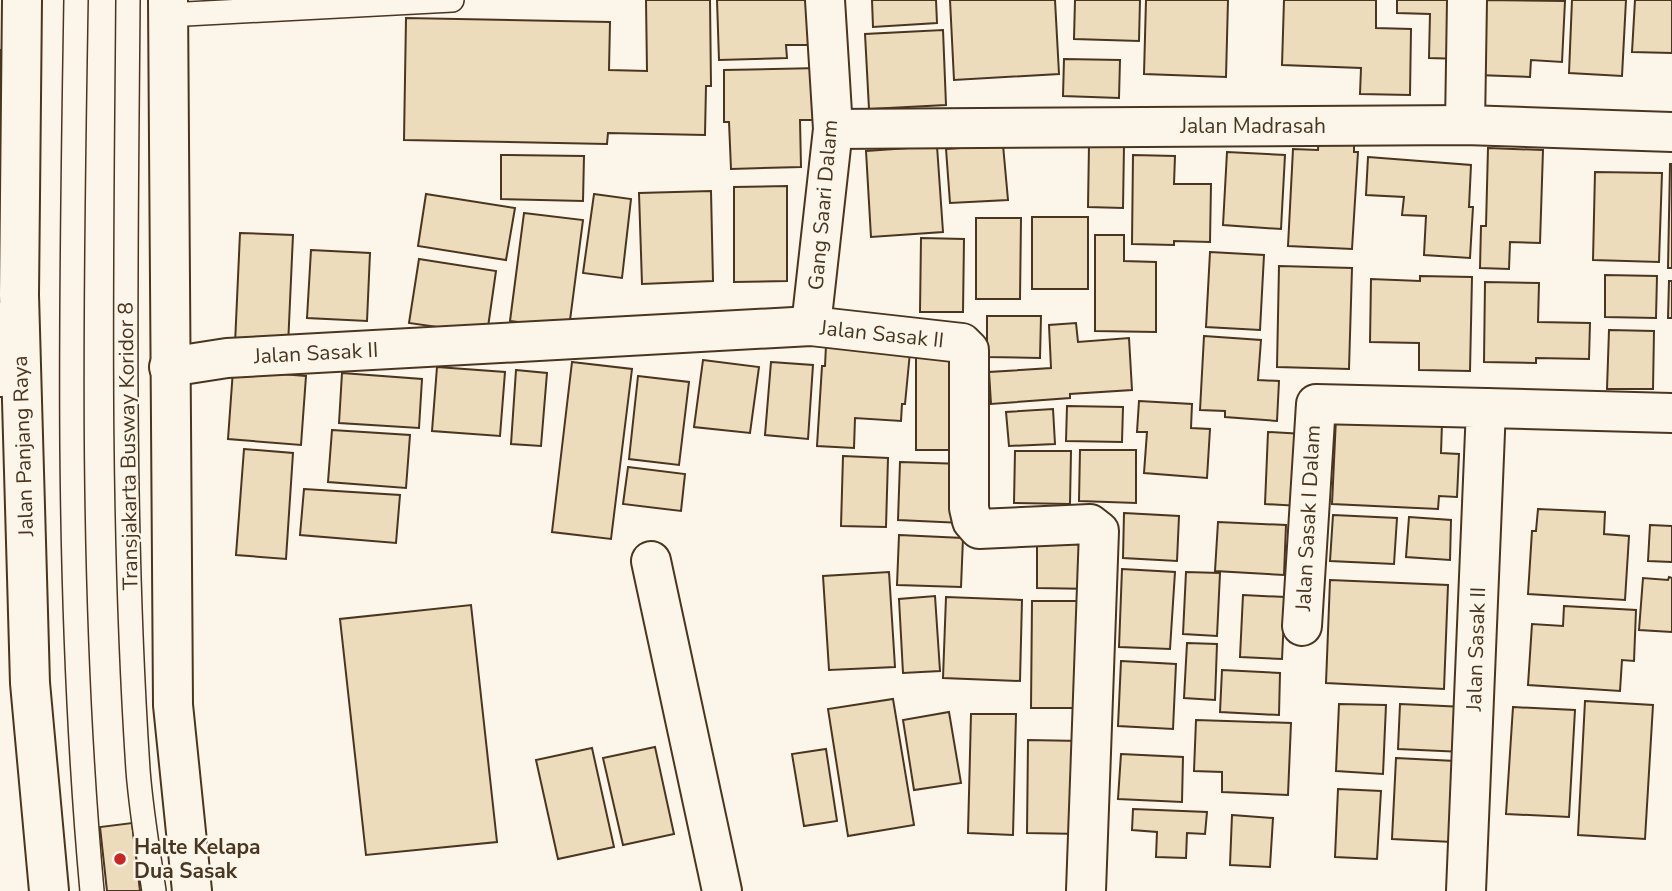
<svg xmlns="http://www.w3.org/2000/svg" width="1672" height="891" viewBox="0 0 1672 891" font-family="'Nunito Sans',sans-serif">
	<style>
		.building { fill: #ecdcbc; stroke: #4a3520; stroke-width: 2 }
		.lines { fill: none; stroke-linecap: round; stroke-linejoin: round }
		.lane-casing { stroke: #4a3520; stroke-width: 26 }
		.street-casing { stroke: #4a3520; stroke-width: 42 }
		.secondary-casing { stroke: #4a3520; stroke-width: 42 }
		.primary-casing { stroke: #4a3520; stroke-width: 42 }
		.lane { stroke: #fbf6e9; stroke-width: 23 }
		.street { stroke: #fbf6e9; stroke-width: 38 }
		.secondary { stroke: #fbf6e9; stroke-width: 38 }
		.primary { stroke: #fbf6e9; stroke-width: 38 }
		.poi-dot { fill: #c62828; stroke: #fbf6e9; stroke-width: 2.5 }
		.labels { text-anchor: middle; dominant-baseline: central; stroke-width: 5; stroke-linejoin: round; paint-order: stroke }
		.street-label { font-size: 21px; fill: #4a3520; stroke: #fbf6e9 }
		.poi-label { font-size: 21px; font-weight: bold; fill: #4a3520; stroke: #fbf6e9; text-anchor: start }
	</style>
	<rect width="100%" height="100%" fill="#fbf6e9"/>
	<!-- building -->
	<g class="building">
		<path d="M646,0H710L711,86H706L705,135L608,133L607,144L404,140L406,18L610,22L609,70L647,71Z"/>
		<path d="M717,0H816L817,45H786L787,58L719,60Z"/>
		<path d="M872,0H936L937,23L873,27Z"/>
		<path d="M950,0H1055L1059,74L954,80Z"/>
		<path d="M1075,0H1140L1139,41L1074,39Z"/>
		<path d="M1146,0H1228L1226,77L1144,74Z"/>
		<path d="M1284,0H1376V28L1411,29L1410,95L1360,94L1361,68L1282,65Z"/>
		<path d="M1397,0H1466L1463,59L1429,58L1430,14L1397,13Z"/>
		<path d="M1480,0L1565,1L1562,62L1531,60L1530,77L1477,75Z"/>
		<path d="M1572,0H1626L1622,76L1569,73Z"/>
		<path d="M1635,0H1672V53L1632,52Z"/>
		<path d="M943,30L946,105L869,109L865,34Z"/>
		<path d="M0,50H10L7,156H0Z"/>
		<path d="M1064,59L1120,60L1119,98L1063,96Z"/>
		<path d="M819,68L820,120H800L801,167L731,169L729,122H724V70Z"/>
		<path d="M1319,135L1354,137V152H1358L1352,249L1288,246L1293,149L1318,150Z"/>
		<path d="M1003,145L1008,200L950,203L946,149Z"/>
		<path d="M1089,145H1124L1123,208L1088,207Z"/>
		<path d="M937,146L943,232L871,237L866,151Z"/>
		<path d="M1488,148L1543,150L1540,243L1510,242L1509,269L1480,268L1481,226H1486Z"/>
		<path d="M1227,152L1285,155L1281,229L1223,225Z"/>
		<path d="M501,155L584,156L583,201L501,199Z"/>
		<path d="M1133,155L1175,156L1174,184H1211L1210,242L1174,241V245L1132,244Z"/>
		<path d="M1368,157L1471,165L1469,207H1473L1470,258L1424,255L1426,216L1402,215L1404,197L1366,195Z"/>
		<path d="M1670,164H1672V268H1668Z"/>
		<path d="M1595,172L1662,173L1659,262L1593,260Z"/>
		<path d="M787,186V281L734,282V187Z"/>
		<path d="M711,191L713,281L642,284L639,193Z"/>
		<path d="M426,194L515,208L506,260L418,246Z"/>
		<path d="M594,194L631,199L622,278L583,273Z"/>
		<path d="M524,213L583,220L569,328L510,321Z"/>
		<rect x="1032" y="217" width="56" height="72"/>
		<path d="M976,218H1021L1020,299H976Z"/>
		<path d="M240,233L293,235L288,346L235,344Z"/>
		<path d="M1095,235H1124V261L1156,262V332L1095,331Z"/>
		<path d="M921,238L964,239L963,312H920Z"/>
		<path d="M311,250L370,253L367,321L307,318Z"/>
		<path d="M1210,252L1264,255L1260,330L1206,327Z"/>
		<path d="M419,259L496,271L487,334L409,323Z"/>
		<path d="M1279,266L1352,268L1349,369L1277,367Z"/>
		<path d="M1605,275L1657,276L1656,318L1605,317Z"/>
		<path d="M1420,276L1472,277L1470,371L1419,370V343L1370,342L1371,279L1420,281Z"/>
		<path d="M1669,281H1672V318H1668Z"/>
		<path d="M1485,282L1539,283L1538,322L1590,323L1589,359L1536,358V363L1484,362Z"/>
		<path d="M987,316H1041L1040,358L987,357Z"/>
		<path d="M1076,323L1078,342L1129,338L1132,390L1070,394V398L991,404L989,372L1051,368L1049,325Z"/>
		<path d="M1609,330L1654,331L1653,389H1607Z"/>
		<path d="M1204,336L1261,340L1258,380L1279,381L1277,421L1225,417V411L1200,410Z"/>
		<path d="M826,345L910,352L905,404H902L901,421L855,418L854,448L817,446L822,366H825Z"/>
		<rect x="916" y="356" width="44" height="94"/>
		<path d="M703,360L759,367L750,433L694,427Z"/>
		<path d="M572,362L632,369L611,539L552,532Z"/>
		<path d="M771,362L813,365L808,439L765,435Z"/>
		<path d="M437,367L505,372L500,436L432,431Z"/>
		<path d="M233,370L306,376L301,445L228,439Z"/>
		<path d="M516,370L547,373L541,446L511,444Z"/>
		<path d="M342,373L422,379L419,428L339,423Z"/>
		<path d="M638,376L689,382L679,465L629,459Z"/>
		<path d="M1139,401L1192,404L1191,428L1210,429L1207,478L1144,473L1147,432H1137Z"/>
		<path d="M1067,406L1123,407L1122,442L1066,441Z"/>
		<path d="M1053,409L1055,444L1009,446L1006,412Z"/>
		<path d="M1336,418L1442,423L1441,453L1459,454L1457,497L1439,496L1438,509L1332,504Z"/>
		<path d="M332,430L410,435L406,488L328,482Z"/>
		<path d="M1268,432L1304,434L1300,506L1265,504Z"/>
		<path d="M244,449L293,453L286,559L236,555Z"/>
		<path d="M1080,450H1136V503L1079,501Z"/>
		<path d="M1015,451H1071L1070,504L1014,503Z"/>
		<path d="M843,456L888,458L886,527L841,526Z"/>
		<path d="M900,462L964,464L962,523L898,520Z"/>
		<path d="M628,467L685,474L681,511L623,504Z"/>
		<path d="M304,489L400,495L396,543L300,535Z"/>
		<path d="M1538,509L1605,512L1604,534L1629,536L1625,600L1528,594L1532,531H1536Z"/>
		<path d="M1124,513L1179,516L1177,561L1123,558Z"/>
		<path d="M1333,515L1397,518L1394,564L1330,561Z"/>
		<path d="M1409,517L1451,520L1450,560L1406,557Z"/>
		<path d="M1218,522L1286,525L1284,575L1215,571Z"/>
		<path d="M1650,525L1672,526V562L1648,561Z"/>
		<path d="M1037,532L1093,533V589L1037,588Z"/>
		<path d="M899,535L963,538L961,587L897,585Z"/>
		<path d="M1122,569L1175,572L1170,649L1119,647Z"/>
		<path d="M889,572L895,667L829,670L823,576Z"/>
		<path d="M1186,572L1220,573L1217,636L1183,634Z"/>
		<path d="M1669,577L1672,578V632L1639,630L1643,578L1668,580Z"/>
		<path d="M1330,580L1448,585L1444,689L1326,683Z"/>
		<path d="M1243,595L1285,597L1282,659L1240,657Z"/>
		<path d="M935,596L940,671L903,673L899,599Z"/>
		<path d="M946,597L1022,600L1020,681L943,678Z"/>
		<path d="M1032,601H1087L1086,708H1031Z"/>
		<path d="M471,605L497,842L366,855L340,619Z"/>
		<path d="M1564,606L1636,610L1634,661L1622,660L1620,691L1528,685L1532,624L1563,626Z"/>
		<path d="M1187,643L1217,644L1215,700L1184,698Z"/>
		<path d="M1121,661L1176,664L1173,729L1118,726Z"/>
		<path d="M1222,670L1280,673L1279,715L1220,712Z"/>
		<path d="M893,699L914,825L848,836L828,709Z"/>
		<path d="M1585,701L1653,705L1645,839L1578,835Z"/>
		<path d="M1339,704L1386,705L1383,774L1336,771Z"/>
		<path d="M1400,704L1465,707L1463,752L1398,749Z"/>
		<path d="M1513,707L1575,710L1569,817L1506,814Z"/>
		<path d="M949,712L961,783L914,790L903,720Z"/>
		<path d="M971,714H1016L1013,835L968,833Z"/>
		<path d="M1196,720L1291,723L1288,795L1222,792V772L1194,771Z"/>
		<path d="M1028,740L1081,741L1080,834L1027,833Z"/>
		<path d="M655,747L674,834L623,845L603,758Z"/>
		<path d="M592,748L614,847L558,859L536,760Z"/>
		<path d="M826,749L837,821L804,826L792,754Z"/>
		<path d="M1121,754L1183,757L1182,802L1118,799Z"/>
		<path d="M1396,758L1455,761L1452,842L1392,839Z"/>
		<path d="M1338,789L1381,791L1377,859L1335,857Z"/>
		<path d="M1133,809L1207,812L1205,834L1187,833L1186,858L1156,857L1157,832L1132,830Z"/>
		<path d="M1232,815L1273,818L1270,867L1230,865Z"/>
		<path d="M132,823L140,891H107L100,827Z"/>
	</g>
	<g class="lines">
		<defs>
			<g id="lane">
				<path d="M76,0C71,297 65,595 92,891"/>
				<path d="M128,0C126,256 121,514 138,770C141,810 148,851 154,891"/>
				<path d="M167,15L452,0"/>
			</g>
			<g id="street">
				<path d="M1465,125L1467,0"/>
				<path d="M833,129L1465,125L1672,132"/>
				<path d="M811,326L833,129L825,0"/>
				<path d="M169,367L227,358L811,326L962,343L969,350V508L972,521L979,529L1090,524L1099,531L1086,891"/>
				<path d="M1486,408L1672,413"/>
				<path d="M651,561L722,891"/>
				<path d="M1302,626L1316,404L1486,408L1466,891"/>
			</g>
			<path id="secondary" d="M0,377L13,317"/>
			<g id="primary">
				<path d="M22,0L19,295L30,683L49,891"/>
				<path d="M168,0L173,705L192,891"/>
			</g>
		</defs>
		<!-- lane casing -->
		<use href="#lane" class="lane-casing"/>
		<!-- street casing -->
		<use href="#street" class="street-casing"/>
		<!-- secondary casing -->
		<use href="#secondary" class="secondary-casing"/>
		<!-- primary casing -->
		<use href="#primary" class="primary-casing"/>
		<!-- lane -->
		<use href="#lane" class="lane"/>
		<!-- street -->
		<use href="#street" class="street"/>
		<!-- secondary -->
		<use href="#secondary" class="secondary"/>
		<!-- primary -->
		<use href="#primary" class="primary"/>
	</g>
	<!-- markers -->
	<circle class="poi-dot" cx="120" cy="859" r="7"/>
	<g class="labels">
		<!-- street labels -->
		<g class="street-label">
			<text x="1253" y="126">Jalan Madrasah</text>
			<text transform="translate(823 205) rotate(-85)">Gang Saari Dalam</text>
			<text transform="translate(882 334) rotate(6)">Jalan Sasak II</text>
			<text transform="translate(316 353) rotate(-3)">Jalan Sasak II</text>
			<text transform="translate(23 446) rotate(-92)">Jalan Panjang Raya</text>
			<text transform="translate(128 446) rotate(-91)">Transjakarta Busway Koridor 8</text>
			<text transform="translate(1308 518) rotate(-87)">Jalan Sasak I Dalam</text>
			<text transform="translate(1476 649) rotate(-88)">Jalan Sasak II</text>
		</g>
		<!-- poi labels -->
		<g class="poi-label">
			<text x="134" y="847">Halte Kelapa<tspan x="134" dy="24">Dua Sasak</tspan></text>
		</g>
	</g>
</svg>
